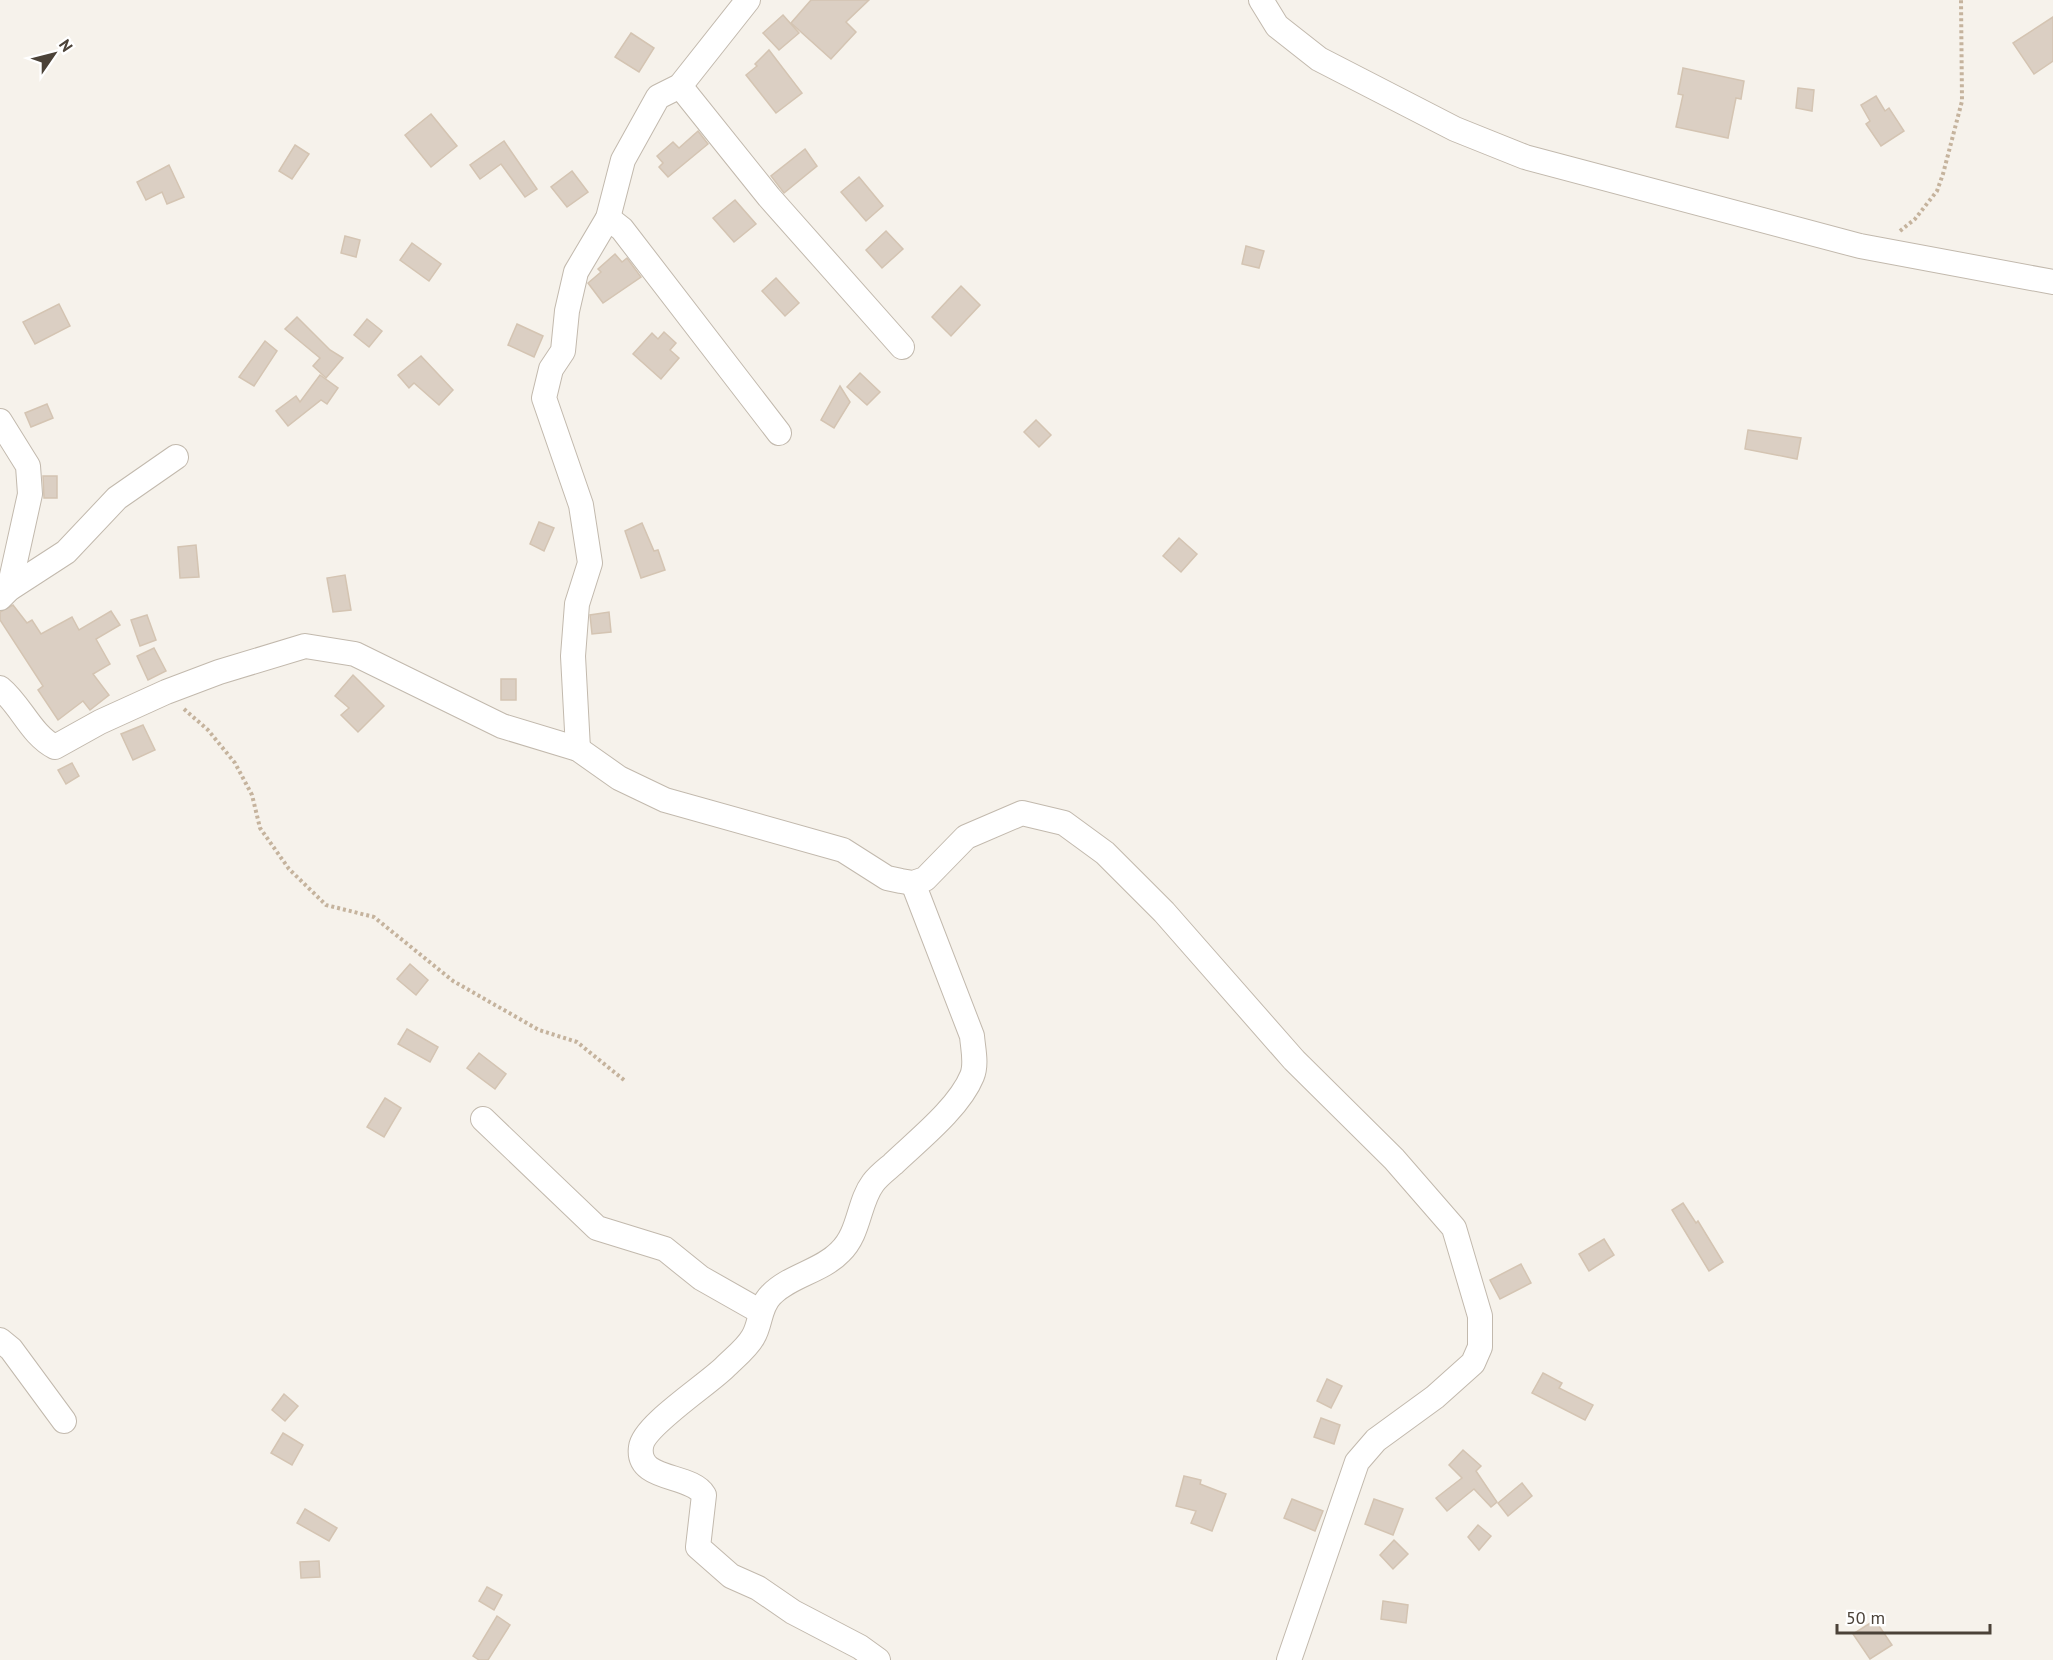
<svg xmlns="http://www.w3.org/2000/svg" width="2053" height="1660" viewBox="0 0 2053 1660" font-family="'PT Sans',sans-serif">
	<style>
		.building { fill: #dbcfc3; stroke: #d4c4b2; stroke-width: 1.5 }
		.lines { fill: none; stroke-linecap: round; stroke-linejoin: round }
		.street-casing { stroke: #c2b9ad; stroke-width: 26 }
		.path { stroke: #c5b39d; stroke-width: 4; stroke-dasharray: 3 3; stroke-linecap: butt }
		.street { stroke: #fff; stroke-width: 24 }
	</style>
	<rect width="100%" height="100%" fill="#f6f2eb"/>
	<!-- building -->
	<g class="building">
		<path d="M811,0H869L846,22L856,32L831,59L791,23Z"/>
		<path d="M783,15L799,33L779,50L763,33Z"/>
		<path d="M2053,17V61L2034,74L2013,43Z"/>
		<path d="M631,33L654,48L639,72L615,57Z"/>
		<path d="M769,50L802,93L776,113L746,75L757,66L755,64Z"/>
		<path d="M1683,68L1744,81L1741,99L1736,98L1728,138L1676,127L1683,95L1678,94Z"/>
		<path d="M1798,88L1814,90L1812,111L1796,108Z"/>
		<path d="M1876,96L1885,111L1889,108L1904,131L1881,146L1866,124L1870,121L1861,105Z"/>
		<path d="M431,114L457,146L431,167L405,135Z"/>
		<path d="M698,131L708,144L668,177L659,167L663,163L657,156L673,142L679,148Z"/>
		<path d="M504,141L537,189L525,197L501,164L480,179L470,165Z"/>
		<path d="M295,145L309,154L292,179L279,171Z"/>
		<path d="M805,149L817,166L784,193L771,176Z"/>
		<path d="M169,165L184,197L167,204L162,192L146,200L137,182Z"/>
		<path d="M572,171L588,192L567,207L551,187Z"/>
		<path d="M859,177L883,206L866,221L841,192Z"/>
		<path d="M735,200L756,224L734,242L713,218Z"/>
		<path d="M886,231L903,249L882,268L866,250Z"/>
		<path d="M345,236L360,240L356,257L341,253Z"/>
		<path d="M412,243L441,264L429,281L400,260Z"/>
		<path d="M1246,246L1264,251L1259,268L1242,264Z"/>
		<path d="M615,254L622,262L627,258L641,277L603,303L588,283L601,272L598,269Z"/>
		<path d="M776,278L799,303L785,316L762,291Z"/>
		<path d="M961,286L980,305L951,336L932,317Z"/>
		<path d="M59,304L70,326L35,344L23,322Z"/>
		<path d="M297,317L330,350L343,358L326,378L313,366L320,358L285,329Z"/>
		<path d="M367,319L382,331L369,347L354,335Z"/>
		<path d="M517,324L543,336L534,357L508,345Z"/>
		<path d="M664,332L676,343L670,350L679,358L661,379L633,354L652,333L658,339Z"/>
		<path d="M265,341L277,351L254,386L239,377Z"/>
		<path d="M421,356L453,390L439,405L414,383L409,388L398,375Z"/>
		<path d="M860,373L880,392L867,405L847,387Z"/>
		<path d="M320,375L338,388L327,404L321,400L288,426L276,411L296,396L300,402Z"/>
		<path d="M840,386L850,402L834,428L821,420Z"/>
		<path d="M47,404L53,418L31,427L25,413Z"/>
		<path d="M1036,420L1051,435L1039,447L1024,432Z"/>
		<path d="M1748,430L1801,438L1797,459L1745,449Z"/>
		<path d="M43,476H57V498H44Z"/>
		<path d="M539,522L554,528L544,551L530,544Z"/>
		<path d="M642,523L654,551L658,550L665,570L641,578L625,531Z"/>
		<path d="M1179,538L1197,554L1181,572L1163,556Z"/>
		<path d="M196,545L199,577L180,578L178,547Z"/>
		<path d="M345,575L351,610L333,612L327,578Z"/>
		<path d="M13,605L27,623L32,620L41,634L72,617L79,630L111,611L120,625L96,639L110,664L93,674L109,695L90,710L83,701L58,720L38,690L43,686L0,620V612Z"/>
		<path d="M609,612L611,632L592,634L590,615Z"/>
		<path d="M147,615L156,640L140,646L131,620Z"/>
		<path d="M154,648L166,671L148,680L137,656Z"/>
		<path d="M353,675L384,706L358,732L341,715L349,708L335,696Z"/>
		<rect x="501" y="679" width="15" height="21"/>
		<path d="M143,725L155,750L133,760L121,734Z"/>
		<path d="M72,763L79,776L66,784L58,770Z"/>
		<path d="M410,964L428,980L416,995L397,979Z"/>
		<path d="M407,1029L438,1047L430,1062L398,1044Z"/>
		<path d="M479,1053L506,1074L495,1089L467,1068Z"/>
		<path d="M385,1098L401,1108L384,1137L367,1127Z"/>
		<path d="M1683,1203L1696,1223L1698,1221L1723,1262L1709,1271L1672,1210Z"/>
		<path d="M1604,1239L1614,1255L1589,1271L1579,1254Z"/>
		<path d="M1521,1264L1531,1283L1500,1299L1490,1280Z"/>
		<path d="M1543,1373L1562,1383L1559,1388L1593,1405L1585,1420L1532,1393Z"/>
		<path d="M1327,1379L1342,1386L1331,1408L1317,1401Z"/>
		<path d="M284,1394L298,1406L285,1421L272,1410Z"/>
		<path d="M1321,1418L1340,1425L1334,1444L1314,1437Z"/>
		<path d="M283,1433L303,1445L292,1465L271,1453Z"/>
		<path d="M1463,1450L1481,1466L1476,1471L1497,1502L1491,1507L1474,1489L1447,1511L1436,1498L1462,1478L1449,1465Z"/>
		<path d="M1184,1476L1201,1480L1200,1484L1226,1494L1212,1531L1191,1523L1196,1511L1176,1506Z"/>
		<path d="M1522,1483L1532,1496L1508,1516L1498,1503Z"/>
		<path d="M1292,1499L1323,1511L1315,1531L1284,1518Z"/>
		<path d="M1374,1499L1403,1509L1393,1535L1365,1524Z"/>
		<path d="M305,1509L337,1528L329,1541L297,1523Z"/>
		<path d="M1478,1525L1491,1536L1479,1550L1468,1537Z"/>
		<path d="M1394,1540L1408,1554L1393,1569L1380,1555Z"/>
		<path d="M319,1561L320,1577L301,1578L300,1562Z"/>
		<path d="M487,1587L502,1595L494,1610L479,1601Z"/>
		<path d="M1383,1601L1408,1605L1406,1623L1381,1619Z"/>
		<path d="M497,1616L510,1625L488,1660H479L473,1656Z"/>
		<path d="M1875,1620L1892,1645L1870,1659L1853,1634Z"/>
	</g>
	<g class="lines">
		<defs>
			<g id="street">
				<path d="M1261,0L1277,26L1319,59L1455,129L1525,157L1860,246L2053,282"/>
				<path d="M680,86L769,197L902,347"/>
				<path d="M608,218L622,229L779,433"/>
				<path d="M0,421L28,466L30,494L9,589"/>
				<path d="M0,598L9,589L66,552L117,498L176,457"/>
				<path d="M0,688C21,705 31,735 55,747L100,722L166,692L219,672L305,646L355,654L502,726L578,749L619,778L665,800L843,850L887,878L901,881L913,883L925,879L966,837L1022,813L1064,823L1105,853L1164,912L1294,1060L1394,1159L1454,1228L1480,1316V1347L1473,1363L1435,1397L1376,1440L1357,1462L1289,1660"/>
				<path d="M578,749L573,656L577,604L590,563L581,505L544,398L551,369L563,351L567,311L576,272L608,218L623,160L658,97L680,86L748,0"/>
				<path d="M483,1119L597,1228L665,1249L701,1278L761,1312"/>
				<path d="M0,1340L11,1349L64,1421"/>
				<path d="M878,1660L860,1647L793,1612L758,1588L731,1576L698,1547L704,1495C691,1473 636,1482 641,1447C643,1426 707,1385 725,1367C734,1358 747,1348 753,1337C761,1324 759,1307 771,1295C789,1276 822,1271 840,1252C860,1233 858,1203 873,1183C878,1176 886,1170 893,1164C917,1141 959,1108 972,1076C977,1064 973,1049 972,1036L913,883"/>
			</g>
		</defs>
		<!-- street casing -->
		<use href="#street" class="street-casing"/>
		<!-- path -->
		<g class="path">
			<path d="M1900,231L1915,219L1937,191L1943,174L1962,101L1961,0"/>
			<path d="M184,709L208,730L235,763L252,795L260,828L289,869L326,905L374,917L453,981L539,1030L577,1042L624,1080"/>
		</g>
		<!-- street -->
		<use href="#street" class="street"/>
	</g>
	<!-- north arrow -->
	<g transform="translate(54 54) rotate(55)" stroke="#ffffff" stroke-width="4.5" paint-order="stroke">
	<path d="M0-4.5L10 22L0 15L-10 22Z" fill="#4b4238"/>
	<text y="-9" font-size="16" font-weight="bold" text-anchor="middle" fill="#4b4238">N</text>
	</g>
	<!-- scale -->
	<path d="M1837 1624v9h153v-9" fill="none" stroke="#4b4238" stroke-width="3"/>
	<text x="1846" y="1624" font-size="18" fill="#4b4238" stroke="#ffffff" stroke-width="4.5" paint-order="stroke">50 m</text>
</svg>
